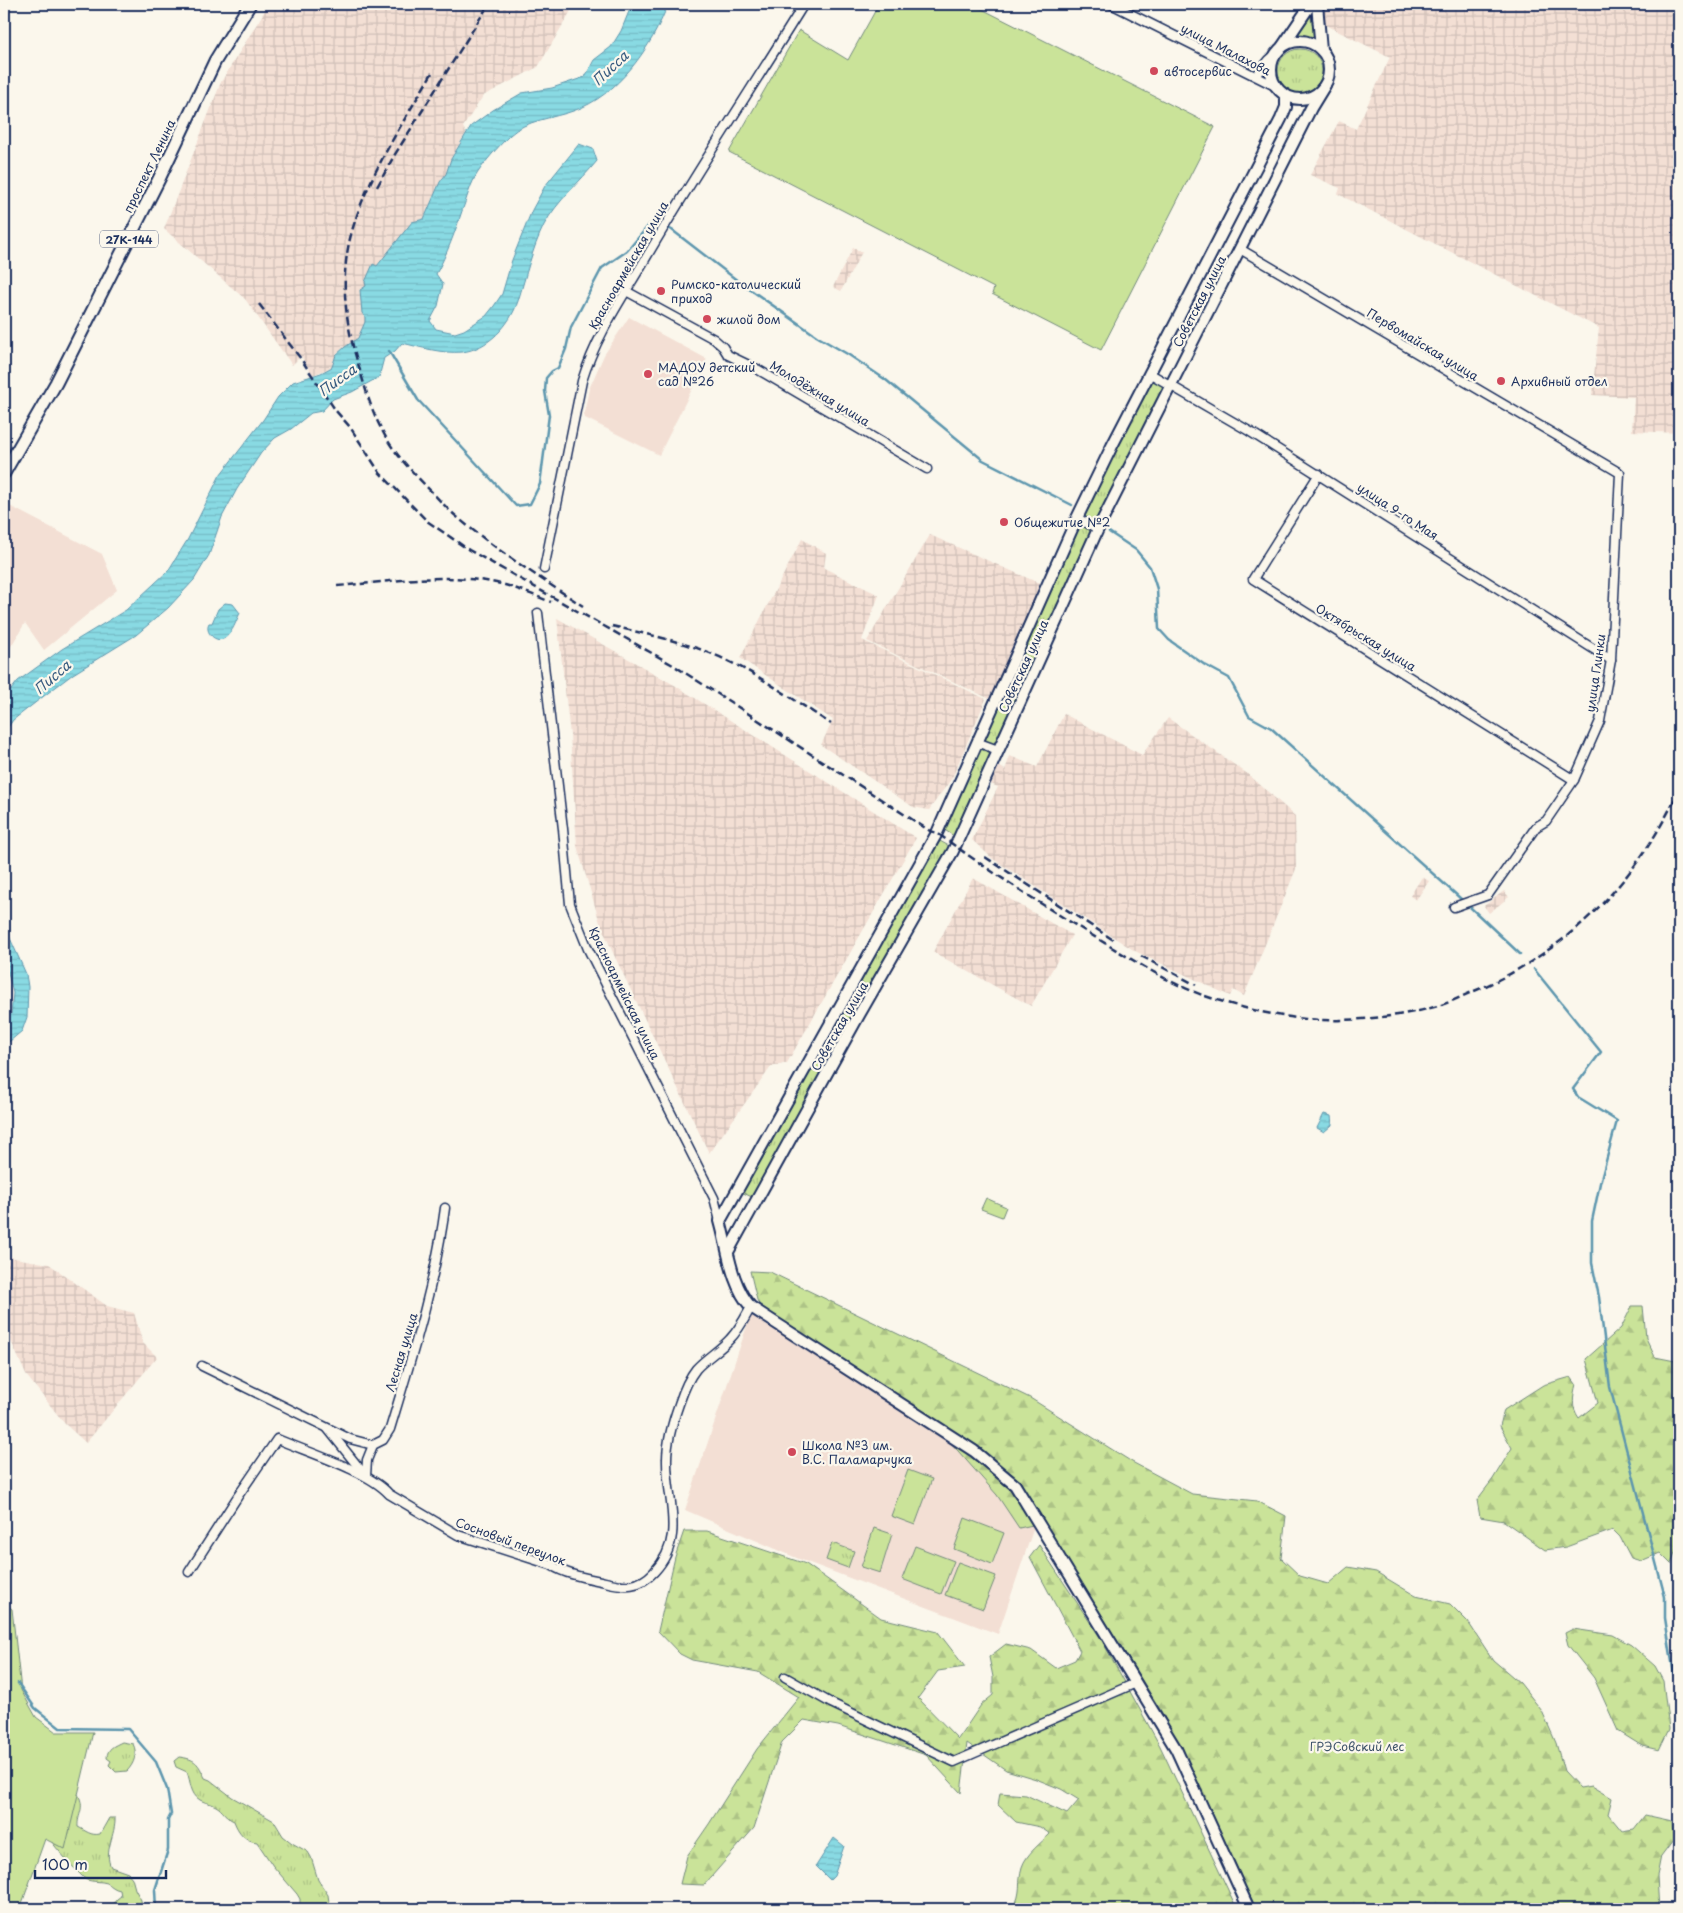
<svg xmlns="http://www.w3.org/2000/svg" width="1683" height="1913" viewBox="0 0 1683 1913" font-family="'Playpen Sans',sans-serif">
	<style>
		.built { fill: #f3dfd4 }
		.industrial { fill: url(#industrial-grid) }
		.grass { fill: url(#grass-tufts); stroke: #72897c }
		.forest { fill: url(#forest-firs); stroke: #72897c }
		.garden { fill: #cae399; stroke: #72897c }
		.water { fill: url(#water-rules); stroke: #5d96ae }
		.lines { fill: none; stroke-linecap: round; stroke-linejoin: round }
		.stream { stroke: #5d96ae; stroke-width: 2.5 }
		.minor-casing { stroke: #1b2f5e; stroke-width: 11 }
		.secondary-casing { stroke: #1b2f5e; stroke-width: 14 }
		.primary-casing { stroke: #1b2f5e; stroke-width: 15 }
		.minor { stroke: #fbf7ec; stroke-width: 8 }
		.secondary { stroke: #fbf7ec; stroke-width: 10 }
		.primary { stroke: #fbf7ec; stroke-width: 11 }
		.rail { stroke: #1b2f5e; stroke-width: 2.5; stroke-dasharray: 8 4; stroke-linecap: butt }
		.poi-dot { fill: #d1495b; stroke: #fbf7ec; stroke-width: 2 }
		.labels { text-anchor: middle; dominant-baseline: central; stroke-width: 4.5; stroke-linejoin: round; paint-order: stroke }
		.shield { fill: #fbf7ec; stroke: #5e6b89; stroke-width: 1 }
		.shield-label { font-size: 11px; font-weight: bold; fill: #1b2f5e }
		.street-label { font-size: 12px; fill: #1b2f5e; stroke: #fbf7ec }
		.poi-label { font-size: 12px; fill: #1b2f5e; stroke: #fbf7ec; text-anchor: start }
		.park-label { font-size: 12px; fill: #3e536a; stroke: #fbf7ec }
		.water-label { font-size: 14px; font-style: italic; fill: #365a7f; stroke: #fbf7ec }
	</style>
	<defs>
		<pattern id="industrial-grid" width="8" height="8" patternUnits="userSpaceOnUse" patternTransform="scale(1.25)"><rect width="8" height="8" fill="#f3dfd4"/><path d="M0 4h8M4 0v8" fill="none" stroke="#d0c0b8"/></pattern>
		<pattern id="grass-tufts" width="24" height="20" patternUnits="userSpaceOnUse" patternTransform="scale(1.25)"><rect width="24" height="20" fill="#cae399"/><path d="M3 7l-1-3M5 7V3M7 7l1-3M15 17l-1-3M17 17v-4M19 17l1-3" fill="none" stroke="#adc386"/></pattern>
		<pattern id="forest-firs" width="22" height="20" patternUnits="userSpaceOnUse" patternTransform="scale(1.25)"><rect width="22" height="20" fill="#cae399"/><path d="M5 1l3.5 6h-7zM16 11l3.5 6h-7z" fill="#adc386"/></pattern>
		<pattern id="water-rules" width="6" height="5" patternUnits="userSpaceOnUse" patternTransform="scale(1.25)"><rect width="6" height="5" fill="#89dae3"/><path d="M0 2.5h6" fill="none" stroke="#76bbc5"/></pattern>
	</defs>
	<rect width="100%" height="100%" fill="#fbf7ec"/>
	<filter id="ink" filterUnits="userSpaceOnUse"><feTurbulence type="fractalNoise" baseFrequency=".02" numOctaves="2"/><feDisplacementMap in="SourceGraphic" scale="10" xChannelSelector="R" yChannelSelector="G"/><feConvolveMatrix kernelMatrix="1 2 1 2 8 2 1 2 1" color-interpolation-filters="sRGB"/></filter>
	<g filter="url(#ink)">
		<!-- built -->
		<g class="built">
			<path d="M629,317L707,359L659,455L585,418L584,414L589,389L604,355Z"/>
			<path d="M4,503L102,554L117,590L44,650L25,623L4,658Z"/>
			<path d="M751,1314L967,1452L1004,1483L1034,1527L998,1634L799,1559L685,1510Z"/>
		</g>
		<!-- industrial -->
		<g class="industrial">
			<path d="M269,4H575L538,67L483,96L463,127L466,133L451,159L446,174L440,182L424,219L393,248L377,266L373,265L366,286L365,322L358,338L345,347L336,355L332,367L313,375L301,356L292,365L245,299L164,229L221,82Z"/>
			<path d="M1322,4H1679V433L1632,431L1634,397L1592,395L1599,328L1338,194L1340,188L1310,175L1339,121L1356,129L1390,57L1325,25Z"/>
			<path d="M853,248L862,252L841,291L833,287Z"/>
			<path d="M930,535L1041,584L990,699L867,641Z"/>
			<path d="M802,539L826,553L824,568L879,595L862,640L986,699L952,778L929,810L913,807L821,745L833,720L740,658Z"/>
			<path d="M557,618L676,686L916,838L787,1063L771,1067L709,1153L614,955L600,923L577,846L570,735Z"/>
			<path d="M1064,714L1142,755L1168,718L1249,775L1295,816L1296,869L1244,996L1233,990L1230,996L1135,951L993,859L972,840L998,787L991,784L999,766L1005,770L1010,756L1037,767Z"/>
			<path d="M1422,877L1429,881L1416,900L1410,896Z"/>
			<path d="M973,878L1072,935L1031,1006L933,952Z"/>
			<path d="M1504,891L1509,897L1489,913L1484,906Z"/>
			<path d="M9,1257L49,1264L107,1306L134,1313L143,1343L157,1357L86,1443L65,1424L26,1375L11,1341L4,1312V1274Z"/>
		</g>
		<!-- grass -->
		<g class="grass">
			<path d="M1310,13L1316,39L1303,34H1295Z"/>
			<circle cx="1300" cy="71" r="22"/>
			<path d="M1151,378L1166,386L1096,525L1082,517Z"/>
			<path d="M1080,523L1094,529L997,745L984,741Z"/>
			<path d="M981,748L994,753L954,836L943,829Z"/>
			<path d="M938,840L949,846L871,987L859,982Z"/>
			<path d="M856,988L868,994L752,1197L741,1192Z"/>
			<path d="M832,1543L854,1551L848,1568L826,1560Z"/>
			<path d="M122,1742L133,1744C138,1753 134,1764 127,1771L116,1772L109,1765L111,1761L107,1758C107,1748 114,1746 122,1742Z"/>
			<path d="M179,1757C196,1759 198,1763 205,1778L210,1780L232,1797L274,1821L283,1836L292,1843L308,1852L311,1857L318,1880L328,1895L330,1909H295L300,1905V1899L297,1894L273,1866L257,1842C245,1841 238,1832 234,1821C226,1818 223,1810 216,1806C211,1803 205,1803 200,1800C190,1794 191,1782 187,1772L176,1767L174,1761Z"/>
			<path d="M72,1794H78C86,1809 77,1814 78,1827C86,1831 91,1836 100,1834L109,1818H115C116,1834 103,1852 111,1867L128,1873L132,1878L135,1889L141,1900L142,1909H109L117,1899L121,1896L120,1890C114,1889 112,1886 107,1883C101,1881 93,1882 87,1880C82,1878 55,1847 52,1842Z"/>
		</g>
		<!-- forest -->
		<g class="forest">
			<path d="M750,1271L770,1272L1030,1398L1132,1462L1192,1494L1257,1501L1286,1516L1281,1558L1300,1576L1328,1584L1348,1567L1376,1572L1416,1596L1450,1604L1468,1622L1493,1660L1520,1683L1542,1711L1556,1743L1564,1771L1580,1788L1592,1786L1612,1798L1608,1814L1622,1831L1634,1829L1645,1815L1672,1821L1673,1840L1661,1856L1657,1876L1659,1909H1256L1189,1764L1161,1711L1059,1546L1042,1523L1019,1528L997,1495L943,1434L768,1322L757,1300Z"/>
			<path d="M1632,1306H1643L1646,1338L1655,1357L1675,1361L1679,1364V1541L1671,1564L1660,1553L1641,1561L1631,1558L1620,1537L1613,1530L1566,1547L1545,1550L1504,1521L1480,1517L1477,1500L1493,1479L1512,1448L1500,1426L1504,1410L1543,1385L1571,1377L1576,1384C1573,1396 1571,1407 1579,1418L1598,1403L1586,1359L1621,1328Z"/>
			<path d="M684,1531H707L806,1564L881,1618L938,1632L965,1667L938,1671L918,1698L958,1739L981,1705L993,1695V1677L989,1657L1006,1644L1031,1650L1056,1668L1075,1660L1080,1651L1030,1557L1039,1545L1101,1639L1160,1746L1237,1909H1013C1023,1891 1017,1883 1022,1867C1026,1854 1041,1843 1050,1834L1040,1827L1016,1822L998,1805L1000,1793L1026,1795L1067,1814L1079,1800L1061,1789L1036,1779L1006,1770L967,1743L961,1793L926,1755L838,1726L804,1720L782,1742L754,1828L704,1885L680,1884L687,1856L709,1824L757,1749L799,1697L758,1672L692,1660L680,1654L658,1631L675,1557Z"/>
			<path d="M1573,1629L1613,1635L1631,1645L1655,1666L1663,1681L1669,1729L1659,1750L1642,1746L1618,1731L1594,1678L1568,1645L1565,1633Z"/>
		</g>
		<!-- garden -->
		<g class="garden">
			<path d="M879,4H972L1215,127L1101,350L992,294L994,288L729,152L799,30L848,60Z"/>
			<path d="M986,1198L1006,1207L1002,1217L981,1209Z"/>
			<path d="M908,1470L932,1479L915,1525L891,1516Z"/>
			<path d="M965,1518L1004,1533L992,1564L954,1549Z"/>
			<path d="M874,1528L892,1534L880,1573L861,1567Z"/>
			<path d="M915,1546L954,1561L941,1594L902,1579Z"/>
			<path d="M958,1562L996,1576L983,1609L945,1595Z"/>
			<path d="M4,1603L12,1609L21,1690L36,1717L56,1732H93L65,1849L45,1839L20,1909H4Z"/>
		</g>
		<!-- water -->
		<g class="water">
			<path d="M632,4H668C652,47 618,96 573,111C554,118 526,120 510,135C497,148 483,163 474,179C469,189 466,201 462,211C455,232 447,254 436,274L443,284L438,306L430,321L436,329L455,333L464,330L486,316L494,306L502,294L512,260L532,210L545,186L579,144L593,149L597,161C580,182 557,201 544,225C532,249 526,276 518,301C510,325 488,349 462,352C442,354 420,347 402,343L395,351L384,358L379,377L352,392L333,399L322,411L311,413L291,429L275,438L261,453L237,489L222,517L209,555L194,580L168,608L136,635L73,674L40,699L13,720L4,733V699L18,681L62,649L126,610L168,571L188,539L220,475L263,420L278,397L293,382L321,373L332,367L336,355L345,347L358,338L365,322V317L362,313L360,290L366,286L365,282L373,264L377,266L412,222L424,219L440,182L446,174L451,159L471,126L493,110L522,93L552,88L585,77L594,60L611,47L621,31Z"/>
			<path d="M225,603L233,604L240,613C236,621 233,632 225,638C216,644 204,632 209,623H212L218,609Z"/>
			<path d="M4,933L9,936L26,974L28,987L27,1017L22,1031L4,1046V1021L11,1014L13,993L8,973L4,964Z"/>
			<path d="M1324,1114L1331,1116L1332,1125L1324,1132L1317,1128Z"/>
			<path d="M834,1838L844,1846L834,1876L830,1880L816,1866Z"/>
		</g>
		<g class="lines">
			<!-- stream -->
			<g class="stream">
				<path d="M389,351L418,400L516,506L530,504L540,484L549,415L545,391L546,378L552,371L558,368L566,349L571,327L602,268L627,251L649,225L656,222L672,230L738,281L818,337L849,355L886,380L983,460L1072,505"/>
				<path d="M1109,532L1136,550L1150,567L1157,589L1159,629L1169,640L1205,665L1229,678L1249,716L1271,728L1471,908L1520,954"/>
				<path d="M1534,969L1601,1052L1573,1089L1578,1097L1617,1121L1600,1183L1592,1221V1263L1599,1297L1610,1387L1665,1597V1618L1679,1706"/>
				<path d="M18,1683L35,1708L60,1728L128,1729L156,1762L167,1789L171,1814L168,1820V1850L155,1890L156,1909"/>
			</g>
			<defs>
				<g id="minor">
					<path d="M1111,4L1277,87"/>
					<path d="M1256,76L1269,60L1276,54"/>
					<path d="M1240,249L1620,473L1611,660L1600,721L1574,780L1546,821L1536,827L1488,895L1454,907"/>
					<path d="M626,291L714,339L723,347L728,355L757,369L927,469"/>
					<path d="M1149,373L1249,431L1611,660"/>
					<path d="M1319,474L1253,579L1574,780"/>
					<path d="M1077,518L1098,529"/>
					<path d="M544,569L582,381C595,338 621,300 643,263C694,175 751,90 804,4"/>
					<path d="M538,613L563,829L570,904L588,949L714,1198L720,1221"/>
					<path d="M979,743L998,750"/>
					<path d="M202,1366L350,1439L373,1445L383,1440L390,1429C412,1356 435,1284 445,1208"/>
					<path d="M328,1429L364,1474"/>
					<path d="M366,1476L367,1460L373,1445"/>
					<path d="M189,1572L238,1496L277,1439C307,1452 369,1471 389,1494L458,1535L551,1565C567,1575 587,1578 605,1582C625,1587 639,1588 654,1572C687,1537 666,1500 667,1459C667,1441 673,1421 679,1404C683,1392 688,1379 696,1369C706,1358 720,1350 730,1339C739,1330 745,1318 751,1307"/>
					<path d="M785,1677L831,1703L954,1762L1136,1683"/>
				</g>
				<g id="secondary">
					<path d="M1317,4L1321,50"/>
					<circle cx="1300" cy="70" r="29"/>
					<path d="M1282,47L1311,4"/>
					<path d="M729,1250L859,1015L953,851L1098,529L1311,108L1325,85"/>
					<path d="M1249,1909L1176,1749L1015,1485L974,1451L751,1307C731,1285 728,1249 720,1221L937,833L1077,518L1112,446L1281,119L1286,107V95"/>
				</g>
				<path id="primary" d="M4,473L56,383L160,177L215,61L250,4"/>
			</defs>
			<!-- minor casing -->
			<use href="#minor" class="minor-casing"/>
			<!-- secondary casing -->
			<use href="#secondary" class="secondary-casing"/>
			<!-- primary casing -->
			<use href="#primary" class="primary-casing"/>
			<!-- minor -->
			<use href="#minor" class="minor"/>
			<!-- secondary -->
			<use href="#secondary" class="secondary"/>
			<!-- primary -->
			<use href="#primary" class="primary"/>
			<!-- rail -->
			<g class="rail">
				<path d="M432,73C403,123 368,175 352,231C340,273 344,316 356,357C364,383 370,409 383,432C393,452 409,468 425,485C435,495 445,507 457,517C496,550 540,578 583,606"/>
				<path d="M377,187L394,156L489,4"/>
				<path d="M259,304L301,359L336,411L350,427L380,473L427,521L469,550L673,665L930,831L937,833C992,873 1050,910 1108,945C1141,965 1174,986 1211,998C1251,1011 1298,1022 1342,1020C1374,1019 1407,1015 1438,1006C1452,1002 1466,994 1479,989C1570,949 1638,880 1679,790"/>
				<path d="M337,586C391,582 451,571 505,585C521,590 536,596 551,602"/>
				<path d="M612,626C650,635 691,643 726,660C763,677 797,702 831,724"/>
				<path d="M985,857L1115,941"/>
				<path d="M1141,956L1196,985"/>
			</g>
		</g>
	</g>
	<!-- markers -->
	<g class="poi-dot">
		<circle cx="1154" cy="71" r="5"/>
		<circle cx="661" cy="291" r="5"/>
		<circle cx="707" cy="319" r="5"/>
		<circle cx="648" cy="374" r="5"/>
		<circle cx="1501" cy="381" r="5"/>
		<circle cx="1004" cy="522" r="5"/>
		<circle cx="792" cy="1452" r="5"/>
	</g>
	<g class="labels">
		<!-- shield labels -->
		<rect class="shield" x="100" y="230.5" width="58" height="17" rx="4"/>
		<g class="shield-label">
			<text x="129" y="239">27К-144</text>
		</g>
		<!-- street labels -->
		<g class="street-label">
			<text transform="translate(1226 49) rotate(27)">улица Малахова</text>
			<text transform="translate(149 166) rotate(-64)">проспект Ленина</text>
			<text transform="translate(628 265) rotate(-60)">Красноармейская улица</text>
			<text transform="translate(1199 301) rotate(-63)">Советская улица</text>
			<text transform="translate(1423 344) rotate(31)">Первомайская улица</text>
			<text transform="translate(820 393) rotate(31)">Молодёжная улица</text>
			<text transform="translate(1398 511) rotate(33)">улица 9-го Мая</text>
			<text transform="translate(1366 637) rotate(32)">Октябрьская улица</text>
			<text transform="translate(1023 666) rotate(-65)">Советская улица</text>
			<text transform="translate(1595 673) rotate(-82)">улица Глинки</text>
			<text transform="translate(625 993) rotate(64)">Красноармейская улица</text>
			<text transform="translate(839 1026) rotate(-60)">Советская улица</text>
			<text transform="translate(401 1352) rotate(-73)">Лесная улица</text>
			<text transform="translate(511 1541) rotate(20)">Сосновый переулок</text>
		</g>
		<!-- poi labels -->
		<g class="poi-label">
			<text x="1164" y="71">автосервис</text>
			<text x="671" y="284">Римско-католический<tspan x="671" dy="14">приход</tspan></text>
			<text x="717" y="319">жилой дом</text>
			<text x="658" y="367">МАДОУ детский<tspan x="658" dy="14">сад №26</tspan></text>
			<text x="1511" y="381">Архивный отдел</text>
			<text x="1014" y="522">Общежитие №2</text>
			<text x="802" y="1445">Школа №3 им.<tspan x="802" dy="14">В.С. Паламарчука</tspan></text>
		</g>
		<!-- park labels -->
		<g class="park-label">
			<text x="1357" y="1746">ГРЭСовский лес</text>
		</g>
		<!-- water labels -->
		<g class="water-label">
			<text transform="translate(610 68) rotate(-43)">Писса</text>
			<text transform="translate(337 380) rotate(-36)">Писса</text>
			<text transform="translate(52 677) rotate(-41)">Писса</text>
		</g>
	</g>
	<!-- margin -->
	<rect width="1683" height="1913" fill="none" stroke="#fbf7ec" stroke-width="20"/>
	<rect x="10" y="10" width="1663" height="1893" fill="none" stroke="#1b2f5e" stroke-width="2" filter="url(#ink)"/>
	<!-- scale -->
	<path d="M35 1870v8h131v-8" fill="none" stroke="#1b2f5e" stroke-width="2.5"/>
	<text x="42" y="1870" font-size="15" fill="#1b2f5e" stroke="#fbf7ec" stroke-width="4" paint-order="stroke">100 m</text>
</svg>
